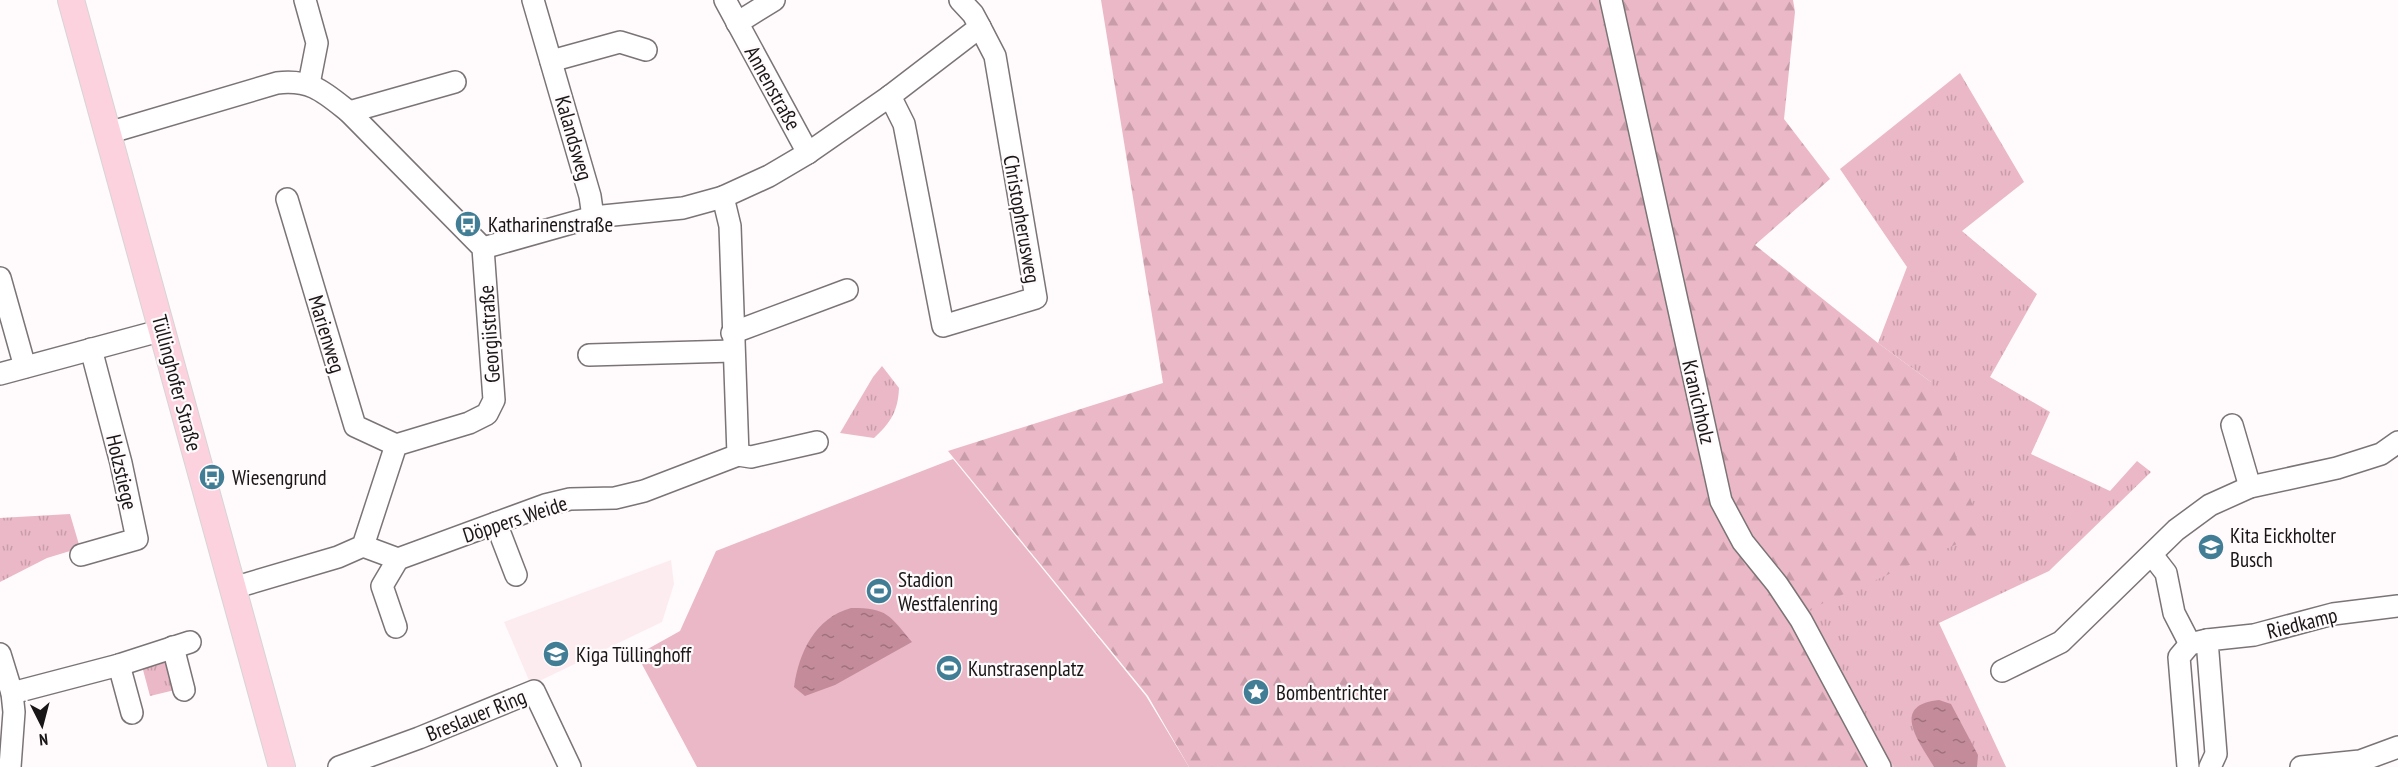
<svg xmlns="http://www.w3.org/2000/svg" width="2398" height="767" viewBox="0 0 2398 767" font-family="'PT Sans Narrow',sans-serif">
	<style>
		.built { fill: #fcecf0 }
		.grass { fill: url(#grass-tufts) }
		.forest { fill: url(#forest-firs) }
		.garden { fill: #eab8c6 }
		.water { fill: url(#water-ripples) }
		.lines { fill: none; stroke-linecap: round; stroke-linejoin: round }
		.minor-casing { stroke: #7b7476; stroke-width: 24 }
		.major-casing { stroke: #d6d5d5; stroke-width: 28 }
		.minor { stroke: #fff; stroke-width: 21 }
		.major { stroke: #fdd2df; stroke-width: 26 }
		.labels { text-anchor: middle; dominant-baseline: central; stroke-width: 4.5; stroke-linejoin: round; paint-order: stroke }
		.street-label { font-size: 21px; fill: #191617; stroke: #fffafb }
		.poi-label { font-size: 21px; fill: #191617; stroke: #fffafb; text-anchor: start }
	</style>
	<defs>
		<pattern id="grass-tufts" width="24" height="20" patternUnits="userSpaceOnUse" patternTransform="scale(1.5)"><rect width="24" height="20" fill="#eab8c6"/><path d="M3 7l-1-3M5 7V3M7 7l1-3M15 17l-1-3M17 17v-4M19 17l1-3" fill="none" stroke="#c89da9"/></pattern>
		<pattern id="forest-firs" width="22" height="20" patternUnits="userSpaceOnUse" patternTransform="scale(1.5)"><rect width="22" height="20" fill="#eab8c6"/><path d="M5 1l3.5 6h-7zM16 11l3.5 6h-7z" fill="#c89da9"/></pattern>
		<pattern id="water-ripples" width="26" height="14" patternUnits="userSpaceOnUse" patternTransform="scale(1.5)"><rect width="26" height="14" fill="#c48b9b"/><path d="M2 4q2-2 4 0t4 0M15 11q2-2 4 0t4 0" fill="none" stroke="#9e717d"/></pattern>
	</defs>
	<rect width="100%" height="100%" fill="#fffafb"/>
	<!-- built -->
	<path class="built" d="M671,560L674,584L662,622L531,685L504,622Z"/>
	<!-- grass -->
	<g class="grass">
		<path d="M1960,73L2024,182L1962,231L2037,294L1990,377L2050,412L2031,454L2110,491L2137,461L2151,472L2049,571L1939,623L2006,767H1894L1792,617L1931,382L1878,343L1907,267L1840,169Z"/>
		<path d="M882,366L899,388C898,411 891,422 874,438L840,433L873,377Z"/>
		<path d="M70,514L80,548L47,558L0,582V518Z"/>
		<path d="M163,661H168L179,689L150,696L142,666Z"/>
	</g>
	<!-- forest -->
	<path class="forest" d="M1101,0H1793L1795,12L1784,119L1830,179L1755,245L1878,343L1931,382L1982,533L1792,617L1894,767H1189L1148,696L948,451L1163,383Z"/>
	<!-- garden -->
	<path class="garden" d="M953,459L1146,696L1189,767H697L637,655L680,631L716,551Z"/>
	<!-- water -->
	<g class="water">
		<path d="M851,608C888,608 889,615 912,642L835,685L805,696L794,687C799,652 815,618 851,608Z"/>
		<path d="M1939,700L1951,704L1978,755L1977,767H1934C1920,743 1889,705 1939,700Z"/>
	</g>
	<g class="lines">
		<defs>
			<g id="minor">
				<path d="M305,0L317,43L309,84"/>
				<path d="M533,0L590,196L593,217"/>
				<path d="M725,0L808,153"/>
				<path d="M1611,0L1721,501L1743,542L1777,584L1801,620L1880,767"/>
				<path d="M737,23L774,0"/>
				<path d="M551,61L620,42L646,50"/>
				<path d="M890,96L904,124L943,326L1036,298L995,56L980,27"/>
				<path d="M349,112L455,82"/>
				<path d="M108,133L277,83C311,79 324,92 349,112L483,248L494,400L487,414L469,423L396,445L363,546L338,557L233,588"/>
				<path d="M287,199L355,426L396,445"/>
				<path d="M483,248L593,217L683,208L723,197L769,176L808,153L890,96L980,27L973,14L960,0"/>
				<path d="M0,278L25,367"/>
				<path d="M732,333L847,290"/>
				<path d="M589,355L733,351"/>
				<path d="M0,374L163,330"/>
				<path d="M2232,425L2250,487"/>
				<path d="M738,455L751,457L817,442"/>
				<path d="M496,523L516,575"/>
				<path d="M363,546L398,559L545,505L570,499L615,498L644,491L738,455L730,226L723,197"/>
				<path d="M81,555L137,539L121,463L91,349"/>
				<path d="M2152,555L2166,573L2174,613L2190,644"/>
				<path d="M396,627L382,586L398,559"/>
				<path d="M173,647L184,690"/>
				<path d="M0,654L12,693L14,712L10,767"/>
				<path d="M119,665L132,713"/>
				<path d="M2002,671L2061,642L2176,530L2210,505L2250,487L2337,468L2381,454L2398,442"/>
				<path d="M12,693L119,665L190,642"/>
				<path d="M339,767L419,738L534,691L570,767"/>
				<path d="M2188,767L2179,657L2190,644L2207,640"/>
				<path d="M2210,767L2216,754L2207,640L2254,635L2333,614L2398,606"/>
				<path d="M2301,767L2360,761L2398,747"/>
			</g>
			<path id="major" d="M71,0L282,767"/>
		</defs>
		<!-- minor casing -->
		<use href="#minor" class="minor-casing"/>
		<!-- major casing -->
		<use href="#major" class="major-casing"/>
		<!-- minor -->
		<use href="#minor" class="minor"/>
		<!-- major -->
		<use href="#major" class="major"/>
	</g>
	<!-- icons -->
	<defs>
		<symbol id="bus-disc" viewBox="-11 -11 22 22"><circle r="9.5" fill="#417e95" stroke="#fffafb"/><path d="M-5-6H5V4H4V6H2V4H-2V6H-4V4H-5ZM-3.5-4V0h7V-4ZM-3.5 1.2v1.5H-2V1.2ZM2 1.2v1.5H3.5V1.2Z" fill="#fff"/></symbol>
		<symbol id="school-disc" viewBox="-11 -11 22 22"><circle r="9.5" fill="#417e95" stroke="#fffafb"/><path d="M0-5L7-2L0 1L-7-2ZM-4 1L0 2.5L4 1V4Q0 6-4 4Z" fill="#fff"/></symbol>
		<symbol id="stadium-disc" viewBox="-11 -11 22 22"><circle r="9.5" fill="#417e95" stroke="#fffafb"/><path d="M0-5a6.5 5 0 1 0 0 10a6.5 5 0 1 0 0-10ZM-3.5-1.8h7v3.6h-7Z" fill="#fff"/></symbol>
		<symbol id="sight-disc" viewBox="-11 -11 22 22"><circle r="9.5" fill="#417e95" stroke="#fffafb"/><path d="M0-6L1.8-2.2L6-1.7L2.9 1.2L3.7 5.4L0 3.3L-3.7 5.4L-2.9 1.2L-6-1.7L-1.8-2.2Z" fill="#fff"/></symbol>
	</defs>
	<g fill-rule="evenodd">
		<use href="#bus-disc" x="453" y="209" width="30" height="30"/>
		<use href="#bus-disc" x="197" y="462" width="30" height="30"/>
		<use href="#school-disc" x="2196" y="532" width="30" height="30"/>
		<use href="#stadium-disc" x="864" y="576" width="30" height="30"/>
		<use href="#school-disc" x="541" y="639" width="30" height="30"/>
		<use href="#stadium-disc" x="934" y="653" width="30" height="30"/>
		<use href="#sight-disc" x="1241" y="677" width="30" height="30"/>
	</g>
	<g class="labels">
		<!-- street labels -->
		<g class="street-label">
			<text transform="translate(773 88) rotate(61)">Annenstraße</text>
			<text transform="translate(574 138) rotate(74)">Kalandsweg</text>
			<text transform="translate(1022 219) rotate(80)">Christopherusweg</text>
			<text transform="translate(327 334) rotate(73)">Marienweg</text>
			<text transform="translate(489 334) rotate(-94)">Georgiistraße</text>
			<text transform="translate(177 383) rotate(75)">Tüllinghofer Straße</text>
			<text transform="translate(1699 402) rotate(77)">Kranichholz</text>
			<text transform="translate(122 472) rotate(77)">Holzstiege</text>
			<text transform="translate(515 519) rotate(-18)">Döppers Weide</text>
			<text transform="translate(2302 623) rotate(-14)">Riedkamp</text>
			<text transform="translate(476 715) rotate(-22)">Breslauer Ring</text>
		</g>
		<!-- poi labels -->
		<g class="poi-label">
			<text x="488" y="224">Katharinenstraße</text>
			<text x="232" y="477">Wiesengrund</text>
			<text x="2230" y="535">Kita Eickholter<tspan x="2230" dy="24">Busch</tspan></text>
			<text x="898" y="579">Stadion<tspan x="898" dy="24">Westfalenring</tspan></text>
			<text x="576" y="654">Kiga Tüllinghoff</text>
			<text x="968" y="668">Kunstrasenplatz</text>
			<text x="1276" y="692">Bombentrichter</text>
		</g>
	</g>
	<!-- north arrow -->
	<g transform="translate(42 725) rotate(174)" stroke="#fffafb" stroke-width="4.5" paint-order="stroke">
	<path d="M0-4.5L10 22L0 15L-10 22Z" fill="#191617"/>
	<text y="-9" font-size="16" font-weight="bold" text-anchor="middle" fill="#191617">N</text>
	</g>
</svg>
